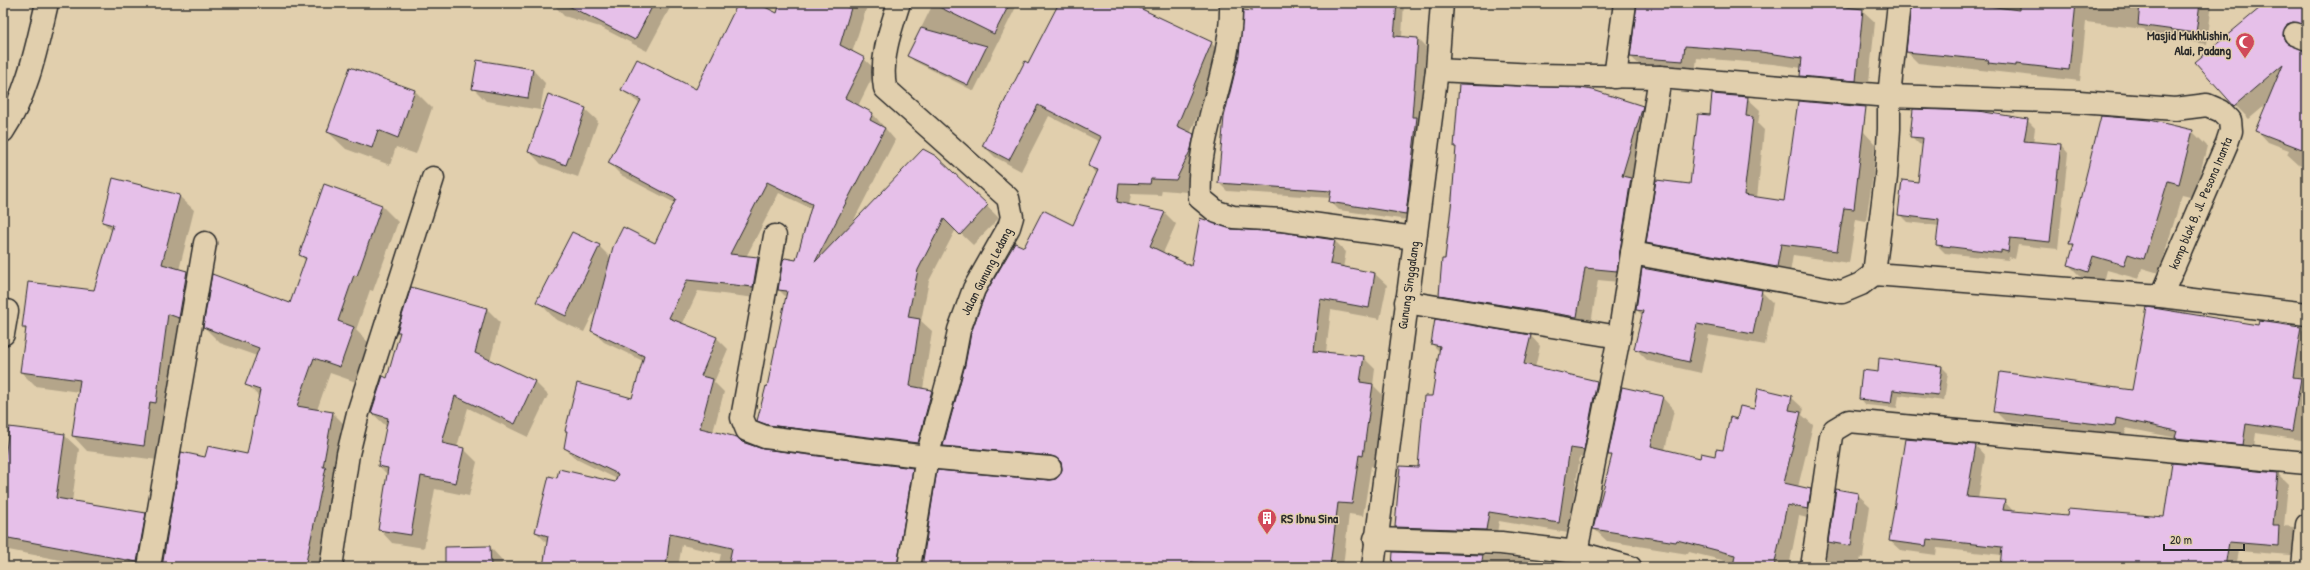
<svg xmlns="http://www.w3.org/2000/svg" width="2310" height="570" viewBox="0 0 2310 570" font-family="'Patrick Hand',sans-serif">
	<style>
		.shadow { fill: #0003 }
		.building { fill: #e6c0e9; stroke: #2b2b2b }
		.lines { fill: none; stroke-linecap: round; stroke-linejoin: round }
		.minor-casing { stroke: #2b2b2b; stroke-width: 25 }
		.minor { stroke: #e1cfad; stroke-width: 22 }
		.labels { text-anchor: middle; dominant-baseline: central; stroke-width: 3; stroke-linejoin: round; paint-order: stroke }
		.poi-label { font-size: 13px; font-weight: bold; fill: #2b2b2b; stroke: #e1cfad; text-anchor: end }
		.street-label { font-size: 13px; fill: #2b2b2b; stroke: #e1cfad }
	</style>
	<rect width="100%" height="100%" fill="#e1cfad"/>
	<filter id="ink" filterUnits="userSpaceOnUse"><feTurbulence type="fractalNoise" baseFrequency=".025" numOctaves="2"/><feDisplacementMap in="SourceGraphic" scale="8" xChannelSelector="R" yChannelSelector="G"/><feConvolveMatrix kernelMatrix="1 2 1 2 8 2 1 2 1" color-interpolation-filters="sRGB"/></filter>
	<g filter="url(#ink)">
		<!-- shadow -->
		<g class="shadow">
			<path d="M552,3H671L672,4L647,51L600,27L564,16Z"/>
			<path d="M739,3H755L777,15L781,3H868L852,53L864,59L876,70L858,106L873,114L895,140L852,224L936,157L999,218L973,245L956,229L929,281L921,321L932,331L923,389L932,391L943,402L929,454L770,432L759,420L768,388L787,298L779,290L797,261L812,209L779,193L746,257L758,258L770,270L764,299L698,291L683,323L716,337L728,349L714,382L724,392L713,432L763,450L912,469L924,480L903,567H718L721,554L682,545L678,567H544L548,544L536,532L558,479L616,483L617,479L576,459L565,448L568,432L566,430L633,399L643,361L604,342L592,330L600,300L584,332L555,319L538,301L599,246L611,258L656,244L675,203L621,175L609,163L640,104L622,90L697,91Z"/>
			<path d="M874,3H885V5Z"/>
			<path d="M928,3H1018L974,91L914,61L908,55L932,6Z"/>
			<path d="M1060,3H1147L1144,11L1211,43L1223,54L1190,134L1205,147L1202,160L1187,192L1162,190L1161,195L1131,194L1129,206L1165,213L1176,224L1163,253L1192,268L1232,230L1335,241L1346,252L1343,268L1375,274L1387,285L1380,319L1331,310L1326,353L1363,357L1375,369L1373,385L1384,396L1374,467L1371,466L1363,516L1349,514L1343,567H935L1049,481L1056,480L1063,470V467L956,457L944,446L1025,249L1073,227L1097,174L1090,166L1100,142L1049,116L1021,171L995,157L983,145Z"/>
			<path d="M1252,3H1404L1402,37L1418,39L1426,47L1414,221L1339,210L1330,201L1331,198L1227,191L1219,183Z"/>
			<path d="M1638,3H1823L1822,7L1862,10L1875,22L1868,92L1813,88L1801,76L1802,68L1773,64L1697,58L1695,73L1644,69L1631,57Z"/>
			<path d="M1912,3H2212L2207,44L2150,36L2144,29L2086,22L2080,81L1918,63L1907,52Z"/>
			<path d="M2246,3H2307V36L2301,38L2297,49L2307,58V169L2299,165L2287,154L2289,150L2268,142L2257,130L2268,103L2249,119L2235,105L2259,10Z"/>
			<path d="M3,7L5,8L3,20Z"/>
			<path d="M351,68L415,91L432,108L416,154L396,147L390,165L346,149L328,132Z"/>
			<path d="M533,70L545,83L540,110L486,101L473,88Z"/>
			<path d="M1747,98L1760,110L1758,124L1764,130L1757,198L1784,202L1853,107L1865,119L1864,132L1875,144L1873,175L1866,221L1856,219L1849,263L1793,255L1789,279L1660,255L1647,243L1691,185L1711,116Z"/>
			<path d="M1642,107L1655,120L1629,283L1598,280L1590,330L1453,307L1440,294L1457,149L1455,146Z"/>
			<path d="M585,109L598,121L578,177L541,164L529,151Z"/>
			<path d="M2027,120L2035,128L2033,143L2061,145L2068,153L2058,249L2018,245L2015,259L2009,257L2008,260L1945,253L1937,245L1939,226L1907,222L1899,214L1918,183L1923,145L1919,144L1911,136Z"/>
			<path d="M2192,131L2207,146L2194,198L2182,195L2159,273L2142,268L2139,279L2107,270L2103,286L2084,280L2069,265L2074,247L2070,243Z"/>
			<path d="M325,186L382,206L398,222L373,291L370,290L356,330L370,344L356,382L330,373L317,410L333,413L349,429L324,567H163L206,458L248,455L259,397L247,384L257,356L220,343L204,327L291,304L306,261L300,255Z"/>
			<path d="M179,196L194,210L179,270L187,272L201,287L170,417L164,416L158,460L87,451L73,436L79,392L35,386L21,372L26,331L23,328L94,291L112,231L103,222Z"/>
			<path d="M412,288L487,309L500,322L490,361L535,382L548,395L528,437L468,408L457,447L464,449L477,462L469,496L435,489L424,548L392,543L379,529L388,475L379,466L387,427L372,413L388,379L401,334L398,331Z"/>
			<path d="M1761,291L1773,303L1765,345L1709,335L1701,373L1648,361L1636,349L1643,316L1637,310Z"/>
			<path d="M2259,327L2300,328L2307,335V358L2303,382L2307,386V441L2256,433L2253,454L2186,448L2177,438L2126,428L2125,435L2005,421L1995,411L2133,391Z"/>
			<path d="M1531,336L1540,346L1535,368L1597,382L1607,392L1593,460L1580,457L1568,533L1499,521L1496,539L1406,537L1396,527L1419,468L1440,352L1432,344Z"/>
			<path d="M1942,367L1948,373L1944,401L1899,395L1897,408L1866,405L1860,398L1879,373Z"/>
			<path d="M1662,397L1674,410L1665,450L1701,459L1716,458L1723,452L1738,420L1754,410L1791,397L1804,409L1802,415L1813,425L1798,487L1810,490L1822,502L1820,521L1799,516L1789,567H1734V563L1689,552L1688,554L1607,541L1594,529L1613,458L1609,454Z"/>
			<path d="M64,435L79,449L72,502L145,514L160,529L153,567H97L3,549V482Z"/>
			<path d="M1976,446L1985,456L1978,499L2004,501L2014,512L2068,517L2165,518L2278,474L2288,484L2284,526L2294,527L2304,537L2302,556L2239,551L2236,567H2001L2002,555L1937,548L1936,555L1900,550L1890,541Z"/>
			<path d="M1837,490L1857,494L1870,506L1863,558L1861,557L1859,567H1824Z"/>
			<path d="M490,547L502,560V567H446V548Z"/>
			<path d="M1394,553L1500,556L1533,560L1539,567H1393Z"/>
		</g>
		<!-- building -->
		<g class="building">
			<path d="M563,3H654L635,40Z"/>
			<path d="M738,3H757L777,13L780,3H832L851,8L840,45L865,58L845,98L873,113L870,120L885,128L815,262L923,149L936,156L988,205L960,235L944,219L918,270L908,317L920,319L910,386L932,390L918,443L768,425L757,421L766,386L767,387L787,291L778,290L783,260L785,258L796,260L812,204L767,182L730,254L758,257L753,287L687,280L669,318L717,337L701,376L713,379L700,428L737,437L742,442L763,449L913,468L897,567H728L732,548L670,534L666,567H543L548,536L535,532L549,476L557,478L559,469L615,482L618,474L564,448L567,431H565L577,383L632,398L644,356L591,331L613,247L623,227L655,243L676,199L608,163L641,100L621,90L637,59L696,89Z"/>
			<path d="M931,3H1010L994,34Z"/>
			<path d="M1059,3H1129L1212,42L1177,126L1194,134L1191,149L1176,180L1151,179L1150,184L1119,183L1117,202L1165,212L1150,246L1191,266L1200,218L1232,229L1281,232L1335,240L1330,264L1375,273L1369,308L1320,299L1314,351L1364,356L1360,382L1373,384L1363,456L1359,455L1352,504L1338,503L1330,567H1233L1191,562L1190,567H922L937,470L1049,480L1056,479L1062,470L1061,462L1051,456L943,446L965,365L971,333L985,294L1015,243L1024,247L1043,210L1073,225L1098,170L1088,166L1101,137L1038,105L1009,160L982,146L1025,61L1028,63Z"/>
			<path d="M1251,3H1397L1394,36L1418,38L1412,117H1417L1406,214L1329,202L1331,191L1218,183L1224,117L1239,55L1243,10L1251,11Z"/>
			<path d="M1637,3H1809L1863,9L1856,81L1800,76L1802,58L1761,52L1685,46L1683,61L1630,57Z"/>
			<path d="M1911,3H1964L2019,10V3H2076L2069,70L2016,64V66L1988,63L1989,60L1906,52Z"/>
			<path d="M2140,3H2200L2196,33L2138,25Z"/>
			<path d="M2266,3H2307V25L2293,22L2287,24L2283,35L2285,41L2290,45L2307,51V151L2255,131L2283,64L2234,106L2195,62Z"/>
			<path d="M921,28L987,46L968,85L907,56Z"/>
			<path d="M477,60L533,69L528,98L472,89Z"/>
			<path d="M350,67L415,90L398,138L378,130L372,148L327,132Z"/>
			<path d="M1459,84L1580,88L1593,90L1643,106L1622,176L1631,178L1617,271L1585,268L1577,317L1439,295L1442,259H1445L1452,199L1456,147H1454Z"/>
			<path d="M548,94L586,108L566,165L528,152Z"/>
			<path d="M1712,94L1748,97L1746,116L1753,117L1744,195L1784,201L1798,101L1866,107L1854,209L1844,208L1837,251L1781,244L1777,267L1646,243L1656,180L1690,184L1698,114L1710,115Z"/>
			<path d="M1913,109L1978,111L2028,119L2024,141L2061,144L2050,242L2010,238L2008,252L2001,250V253L1936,245L1939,220L1898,215L1902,180L1918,182L1923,138L1910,137Z"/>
			<path d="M2101,116L2150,120L2193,130L2179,184L2168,181L2144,259L2128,254L2124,265L2093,256L2088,272L2068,265L2074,244H2069Z"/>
			<path d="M113,178L180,195L162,264L187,271L179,318L168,314L156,403L150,402L144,446L72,436L80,380L20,372L26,328H22L28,282L94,290L113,225L102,222Z"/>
			<path d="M324,184L382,205L357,276L354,275L338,321L354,327L340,367L314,358L297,406L333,412L323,467H326L305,567H162L181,452L205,457L208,446L247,454L260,390L245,385L259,348L203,327L212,274L290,303L306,258L299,255Z"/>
			<path d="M572,232L600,245L566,316L536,302Z"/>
			<path d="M1642,268L1762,290L1753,334L1697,324L1689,362L1634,349L1643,311L1636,310Z"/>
			<path d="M411,287L487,308L475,353L535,381L515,424L455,396L442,443L464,448L456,483L421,476L411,535L378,530L388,468L378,466L388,418L371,413L383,376L387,378L400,332H397Z"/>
			<path d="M2147,307L2258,325L2259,321L2301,327L2293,377L2301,378L2292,431L2246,424L2243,445L2175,438L2177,431L2116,418L2115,426L1994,412L2000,372L2132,390Z"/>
			<path d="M1435,319L1531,335L1524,364L1597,381L1584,450L1570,448L1559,523L1489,512L1486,530L1395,527L1400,466L1418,467L1424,396H1432L1440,346L1431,344Z"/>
			<path d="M1879,358L1942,366L1938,395L1893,390L1891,403L1859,399L1862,370L1878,372Z"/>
			<path d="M1622,387L1663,396L1651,446L1700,458L1701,453L1715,456L1716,449L1723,450L1730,417L1737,419L1740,406L1754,409L1758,388L1792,396L1789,410L1801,412L1784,483L1811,489L1808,509L1787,505L1774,567H1733L1735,555L1677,540L1676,542L1593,529L1612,455H1608Z"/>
			<path d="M9,427L65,434L56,498L146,513L137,562L3,537V474Z"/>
			<path d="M1905,439L1976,445L1967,497L2005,500L2003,510L2067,516L2068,509L2164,517L2172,463L2278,473L2273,525H2279L2278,546L2229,542L2225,567H2000L2002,547L1927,539L1926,546L1889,541Z"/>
			<path d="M1836,489L1858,493L1851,546L1828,542Z"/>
			<path d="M490,546L491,567H445V547Z"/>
			<path d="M1393,552L1483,555L1481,567H1392Z"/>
		</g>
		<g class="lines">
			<defs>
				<g id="minor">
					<path d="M899,3C890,31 880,58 885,88L1008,198L1012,217L1009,227L974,289L959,330L953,362L927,457L909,567"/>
					<path d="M1231,3C1233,70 1196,131 1200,198L1217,212L1233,217L1282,220L1415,238"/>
					<path d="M1899,3L1889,96L2079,102L2175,109L2207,105L2221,111L2230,120L2231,131L2227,143L2161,296"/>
					<path d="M2295,34L2307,39"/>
					<path d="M1437,70L1535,75L1660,77L1889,96V129L1886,177L1874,274L2161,296L2307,314"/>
					<path d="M1615,77L1625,3"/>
					<path d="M3,131C28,94 37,45 47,3"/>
					<path d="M775,236L742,418L747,430L765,437L927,457L1050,468"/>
					<path d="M1632,253L1660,77"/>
					<path d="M1406,302L1619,337"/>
					<path d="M3,334L7,311"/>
					<path d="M1375,539L1501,543L1576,552L1630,567"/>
					<path d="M1576,552L1619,337L1632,253L1842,292L1861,284L1874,274"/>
					<path d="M149,567L205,243"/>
					<path d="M331,567L348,454L358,413L433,178"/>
					<path d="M1373,567L1437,70L1442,3"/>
					<path d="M1812,567L1831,436L1834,430L1849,421L2307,463"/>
					<path d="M2303,567L2307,525"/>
				</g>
			</defs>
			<!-- minor casing -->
			<use href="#minor" class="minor-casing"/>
			<!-- minor -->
			<use href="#minor" class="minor"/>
		</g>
	</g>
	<!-- icons -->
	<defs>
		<symbol id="mosque-pin" viewBox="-11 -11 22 30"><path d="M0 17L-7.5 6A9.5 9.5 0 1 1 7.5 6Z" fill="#d1495b" stroke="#e1cfad"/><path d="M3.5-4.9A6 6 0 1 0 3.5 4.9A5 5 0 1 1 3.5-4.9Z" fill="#fff"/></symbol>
		<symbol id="building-pin" viewBox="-11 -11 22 30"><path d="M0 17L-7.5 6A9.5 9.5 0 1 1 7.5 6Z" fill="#d1495b" stroke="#e1cfad"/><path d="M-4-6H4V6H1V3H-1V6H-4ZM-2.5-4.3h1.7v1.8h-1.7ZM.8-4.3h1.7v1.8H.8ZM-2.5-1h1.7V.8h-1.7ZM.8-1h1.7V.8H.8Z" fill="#fff"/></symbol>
	</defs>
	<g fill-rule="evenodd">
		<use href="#mosque-pin" x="2234" y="31" width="22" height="30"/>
		<use href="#building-pin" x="1256" y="507" width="22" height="30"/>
	</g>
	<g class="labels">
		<!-- poi labels -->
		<g class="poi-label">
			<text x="2231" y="35">Masjid Mukhlishin,<tspan x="2231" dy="15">Alai, Padang</tspan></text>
			<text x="1281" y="518" text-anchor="start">RS Ibnu Sina</text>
		</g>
		<!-- street labels -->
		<g class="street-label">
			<text transform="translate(2200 203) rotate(-67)">komp blok B, Jl. Pesona Inanta</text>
			<text transform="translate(986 271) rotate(-63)">Jalan Gunung Ledang</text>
			<text transform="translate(1408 285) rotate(-82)">Gunung Singgalang</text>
		</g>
	</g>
	<!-- margin -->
	<rect width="2310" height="570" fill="none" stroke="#e1cfad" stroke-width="16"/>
	<rect x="8" y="8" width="2294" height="554" fill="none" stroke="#2b2b2b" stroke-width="1.5" filter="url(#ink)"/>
	<!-- scale -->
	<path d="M2164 544v6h80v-6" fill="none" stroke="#2b2b2b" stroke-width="2"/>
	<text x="2170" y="544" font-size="12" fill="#2b2b2b" stroke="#e1cfad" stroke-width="3" paint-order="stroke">20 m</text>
</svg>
